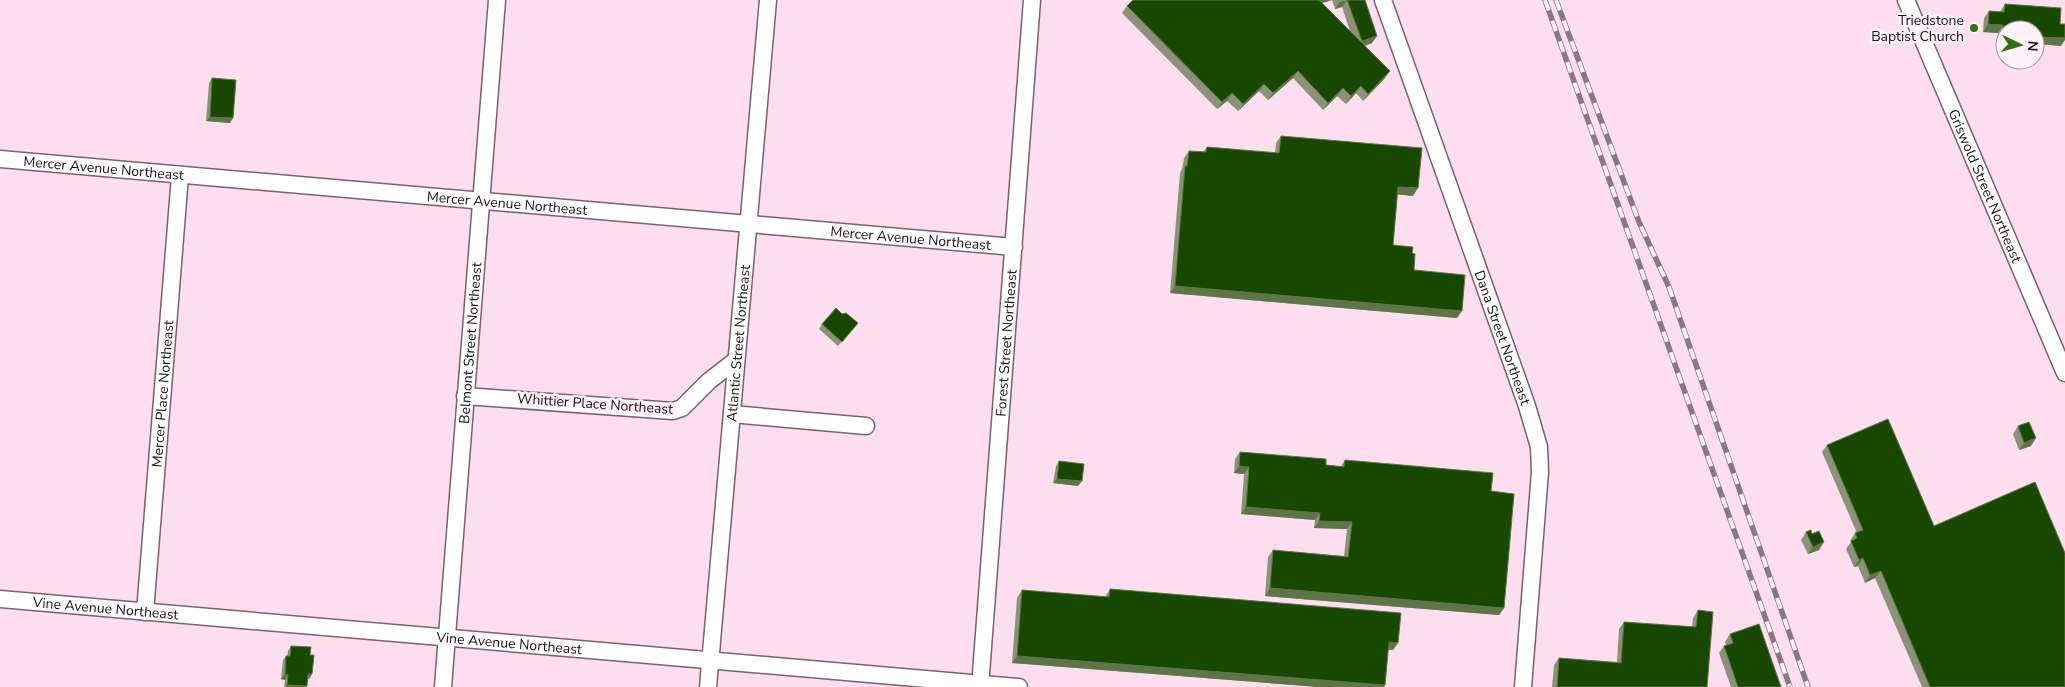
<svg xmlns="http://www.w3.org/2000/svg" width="2065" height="687" viewBox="0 0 2065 687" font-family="'Nunito Sans',sans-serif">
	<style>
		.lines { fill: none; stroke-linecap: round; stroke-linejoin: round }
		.minor-casing { stroke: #7b606e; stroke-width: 19 }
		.minor { stroke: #fff; stroke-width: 16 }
		.rail-casing { stroke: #8b7681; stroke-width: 5.5 }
		.rail { stroke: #fef2f8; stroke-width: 4; stroke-dasharray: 11; stroke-linecap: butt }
		.wall { fill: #8a9378 }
		.shaded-wall { fill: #5d7548 }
		.building { fill: #184801; stroke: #5d7548 }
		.poi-dot { fill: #307312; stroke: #fef2f8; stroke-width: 2 }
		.labels { text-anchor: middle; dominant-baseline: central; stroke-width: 5; stroke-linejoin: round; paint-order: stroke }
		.poi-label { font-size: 14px; fill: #190f14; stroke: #fef2f8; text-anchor: end }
		.street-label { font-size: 14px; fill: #190f14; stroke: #fef2f8 }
	</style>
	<rect width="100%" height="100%" fill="#fddeee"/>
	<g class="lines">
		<defs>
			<g id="minor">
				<path id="s1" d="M1383,0L1527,406L1539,447L1540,472L1523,687"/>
				<path id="s2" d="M1906,0L2065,373"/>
				<path id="s3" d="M0,159L1014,247"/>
				<path d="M465,396L673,411L682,408L709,381L736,360"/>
				<path d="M732,414L866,426"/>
				<path id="s4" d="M0,599L1019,687"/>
				<path id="s5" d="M145,612L180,176"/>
				<path id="s6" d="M443,687L497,0"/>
				<path id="s7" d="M708,687L768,0"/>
				<path id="s8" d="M980,687L1032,0"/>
			</g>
		</defs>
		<!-- minor casing -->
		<use href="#minor" class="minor-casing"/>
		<!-- minor -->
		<use href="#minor" class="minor"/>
		<defs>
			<g id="rail">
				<path d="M1545,0L1790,687"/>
				<path d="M1556,0L1639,222L1669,287L1808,687"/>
			</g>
		</defs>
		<!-- rail casing -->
		<use href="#rail" class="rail-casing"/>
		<!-- rail -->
		<use href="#rail" class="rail"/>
	</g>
	<!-- wall -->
	<g class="wall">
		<path d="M1332,0L1322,3L1350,31L1342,7L1335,9L1332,0H1365L1372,43L1365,46L1385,78L1363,101L1356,93L1346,104L1337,96L1323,110L1293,78L1268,100L1259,91L1238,111L1227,101L1217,109L1122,13L1127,6Z"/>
		<path d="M2005,4L2060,24L2061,46L2039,44L2036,48H2035V30L2005,41H1998V33L1983,32L1984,18L1989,11L2000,12Z"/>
		<path d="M212,78L230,123L206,121L209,83Z"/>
		<path d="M1281,136L1413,196L1397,194L1393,245L1412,253L1414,270L1457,318L1170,293L1180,173L1182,169L1184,158L1189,151L1203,152L1207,147L1275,153L1276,143Z"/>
		<path d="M842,314L858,323L838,346L819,329L822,324Z"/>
		<path d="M2018,426L2031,446L2019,450L2013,434Z"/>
		<path d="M1827,445L1934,526L2065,687H1922L1875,578L1865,583L1858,566L1854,567L1846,549L1851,542L1850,541L1855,533H1857L1822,452Z"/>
		<path d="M1240,452L1326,465L1341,466L1345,460L1491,491L1504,608L1499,615L1265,596L1268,557L1273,550L1344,556L1347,529L1314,528L1315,520L1241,514L1244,474L1234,473L1235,459Z"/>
		<path d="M1059,461L1078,486L1053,483L1056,466Z"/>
		<path d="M1806,532L1812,534L1819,550L1808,554L1801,540Z"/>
		<path d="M1110,589L1393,650H1388L1384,687H1319L1012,663L1017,598L1022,590L1105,597Z"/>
		<path d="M1698,610L1707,687H1552L1554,665L1559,658L1617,662L1619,629L1624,622L1692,627L1693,618Z"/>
		<path d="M1730,634L1781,687H1731L1719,653L1724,646L1726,645L1725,642Z"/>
		<path d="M291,646L310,655L312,674L309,679H307L306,687H284L285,680L281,679L283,660L286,656H287L288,651Z"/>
	</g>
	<!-- shaded-wall -->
	<g class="shaded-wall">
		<path d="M1317,0H1332L1313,6Z"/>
		<path d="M1347,0L1342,7L1335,9L1340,2Z"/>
		<path d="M1988,24L2003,25L1998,33L1983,32Z"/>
		<path d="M2003,34H2005V41H1998Z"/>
		<path d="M1377,36L1372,43L1357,48L1362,41Z"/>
		<path d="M2041,37L2065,38V40L2061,46L2039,44L2036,48H2035V40Z"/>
		<path d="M1298,71L1293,78L1268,100L1273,93Z"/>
		<path d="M1390,71L1385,78L1363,101L1368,94Z"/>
		<path d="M1264,84L1259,91L1238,111L1243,104Z"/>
		<path d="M1361,86L1356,93L1346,104L1351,96Z"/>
		<path d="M1343,88L1337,96L1323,110L1328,103Z"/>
		<path d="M1232,93L1227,101L1217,109L1222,102Z"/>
		<path d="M210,117L233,118L230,123L206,121Z"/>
		<path d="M1398,187L1418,188L1413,196L1393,194Z"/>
		<path d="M1175,286L1462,311L1457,318L1170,293Z"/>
		<path d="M2036,438L2031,446L2019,450L2024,443Z"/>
		<path d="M1239,466L1249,467L1244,474L1234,473Z"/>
		<path d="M1057,479L1082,481L1078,486L1053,483Z"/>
		<path d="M1246,507L1320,513L1315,520L1241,514Z"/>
		<path d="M1319,521L1352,522L1347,529L1314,528Z"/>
		<path d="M1824,542L1819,550L1808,554L1813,547Z"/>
		<path d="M1863,558L1858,566L1854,567L1859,560Z"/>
		<path d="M1881,571L1875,578L1865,583L1870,575Z"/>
		<path d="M1270,588L1504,608L1499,615L1265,596Z"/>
		<path d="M1389,642L1398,643L1393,650L1384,649Z"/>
		<path d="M1017,656L1385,685L1384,687H1319L1012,663Z"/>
		<path d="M285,674L288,675L285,680L281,679Z"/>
		<path d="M308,674H312L309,679L304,678Z"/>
		<path d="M287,685L307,686L306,687H286Z"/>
	</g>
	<!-- building -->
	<g class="building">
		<path d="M1133,0H1319L1390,71L1368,94L1361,86L1351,96L1343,88L1328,103L1298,71L1273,93L1264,84L1243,104L1232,93L1222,102L1127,6Z"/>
		<path d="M1347,0H1365L1377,36L1362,41Z"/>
		<path d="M2005,4L2061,8L2060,24H2065V38L2041,37V41L2035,40V30H2005V34H2003V25L1988,24L1989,11L2004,12Z"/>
		<path d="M212,78L236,80L233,118L210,117Z"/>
		<path d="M1281,136L1422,148L1418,188L1398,187L1393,245L1413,247L1412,253L1415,254L1414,270L1465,275L1462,311L1175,286L1185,166H1187L1189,151L1206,152L1207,147L1279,153Z"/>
		<path d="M836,308L842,314L846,313L858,323L842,342L822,324Z"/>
		<path d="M1888,419L1934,526L2035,482L2065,553V687H1930L1881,571L1870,575L1863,558L1859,560L1851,541L1857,538L1855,533L1863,530L1827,445Z"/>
		<path d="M2029,422L2036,438L2024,443L2018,426Z"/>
		<path d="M1240,452L1326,459V465L1344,467L1345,460L1493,473L1491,491L1514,494L1504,608L1270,588L1273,550L1348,557L1352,522L1319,521L1320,513L1246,507L1249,467L1239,466Z"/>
		<path d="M1059,461L1084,464L1082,481L1057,479Z"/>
		<path d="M1811,530L1812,534L1819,531L1824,542L1813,547L1806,532Z"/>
		<path d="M1110,589L1401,613L1398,643L1389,642L1385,685L1017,656L1022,590L1109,597Z"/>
		<path d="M1698,610L1713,612L1707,687H1557L1559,658L1621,663L1624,622L1696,627Z"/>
		<path d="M1759,624L1781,687H1738L1724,646L1733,643L1730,634Z"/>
		<path d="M291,646L311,647L310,655H314L312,674H308L307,686L287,685L288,675L285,674L286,656H290Z"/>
	</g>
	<!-- markers -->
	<circle class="poi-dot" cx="1974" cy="28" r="5"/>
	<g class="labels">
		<!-- poi labels -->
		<g class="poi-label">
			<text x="1964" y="20">Triedstone<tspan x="1964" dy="16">Baptist Church</tspan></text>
		</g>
		<!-- street labels -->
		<g class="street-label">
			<text stroke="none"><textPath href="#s3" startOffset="104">Mercer Avenue Northeast</textPath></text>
			<text stroke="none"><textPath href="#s2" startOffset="202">Griswold Street Northeast</textPath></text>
			<text stroke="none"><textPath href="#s3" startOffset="509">Mercer Avenue Northeast</textPath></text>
			<text stroke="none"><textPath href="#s3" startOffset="914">Mercer Avenue Northeast</textPath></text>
			<text stroke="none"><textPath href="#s1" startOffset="358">Dana Street Northeast</textPath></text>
			<text stroke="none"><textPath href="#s6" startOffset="345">Belmont Street Northeast</textPath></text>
			<text stroke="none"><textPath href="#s7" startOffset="345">Atlantic Street Northeast</textPath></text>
			<text stroke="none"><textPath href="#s8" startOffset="345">Forest Street Northeast</textPath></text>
			<text stroke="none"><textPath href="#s5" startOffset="219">Mercer Place Northeast</textPath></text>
			<text transform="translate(595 404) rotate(4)">Whittier Place Northeast</text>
			<text stroke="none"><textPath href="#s4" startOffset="106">Vine Avenue Northeast</textPath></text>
			<text stroke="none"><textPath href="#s4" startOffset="511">Vine Avenue Northeast</textPath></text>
		</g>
	</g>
	<!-- north arrow -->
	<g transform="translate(2020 45) rotate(95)"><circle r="24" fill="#fef2f8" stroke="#a2979d"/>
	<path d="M0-4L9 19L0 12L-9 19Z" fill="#307312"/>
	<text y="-8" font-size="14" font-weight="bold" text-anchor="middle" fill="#190f14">N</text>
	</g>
</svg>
